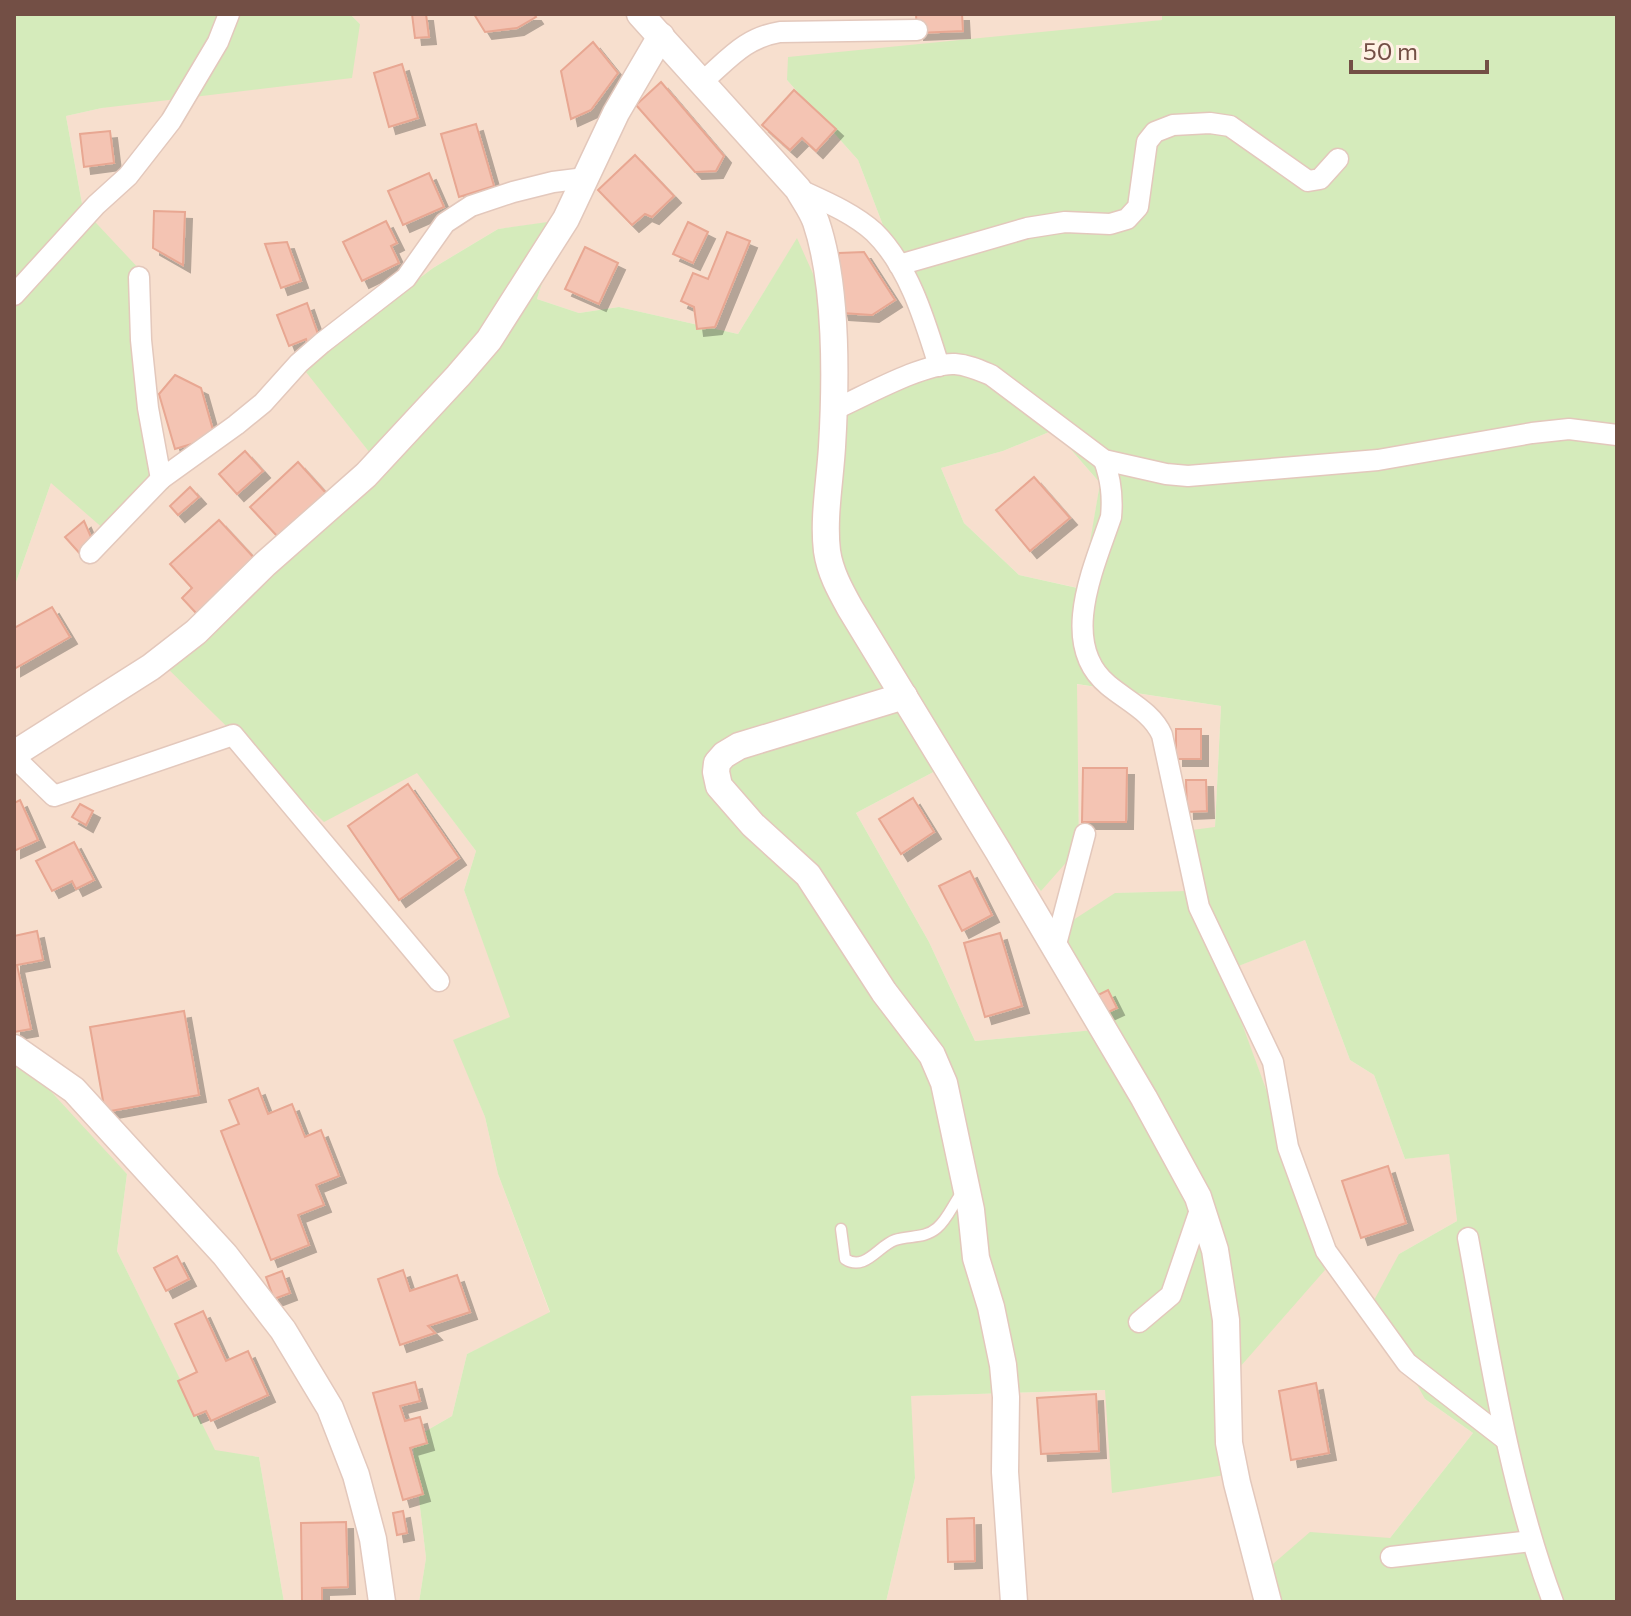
<svg xmlns="http://www.w3.org/2000/svg" width="1631" height="1616" viewBox="0 0 1631 1616" font-family="Commissioner,sans-serif">
	<style>
		.residential { fill: #f7dfce }
		.green { fill: #d5ebbb; fill-rule: evenodd }
		.building { fill: #f4c4b3; stroke: #e8a792; stroke-width: 2; filter: url(#shadow) }
		.lines { fill: none; stroke-linecap: round; stroke-linejoin: round }
		.service-casing { stroke: #e3c8bc; stroke-width: 13 }
		.minor-casing { stroke: #e3c8bc; stroke-width: 23 }
		.tertiary-casing { stroke: #e3c8bc; stroke-width: 29 }
		.service { stroke: #fff; stroke-width: 10 }
		.minor { stroke: #fff; stroke-width: 20 }
		.tertiary { stroke: #fff; stroke-width: 26 }
	</style>
	<defs>
		<filter id="shadow"><feDropShadow dx="7" dy="7" stdDeviation="0" flood-color="#0004"/></filter>
	</defs>
	<rect width="100%" height="100%" fill="#fdecdd"/>
	<!-- residential -->
	<g class="residential">
		<path d="M350,14H1162V20L787,80L858,160L935,361L838,402L797,239L738,334L619,307L579,313L537,299L561,221L498,229L433,268L303,367L377,462L228,620L162,662L417,772L476,851L464,890L511,1017L454,1040L485,1117L498,1174L550,1313L467,1354L452,1416L412,1439L426,1558L419,1602H284L259,1457L215,1451L117,1251L127,1174L14,1060V588L51,483L83,209L66,116L102,108L360,24Z"/>
		<path d="M1054,430L1100,483L1083,589L1019,575L964,523L941,468L1003,451Z"/>
		<path d="M1076,684L1221,706L1215,828L1187,892L1115,893L1106,1029L975,1041L929,942L856,813L941,768L1079,848Z"/>
		<path d="M1305,940L1350,1060L1374,1075L1405,1159L1449,1153L1457,1221L1399,1254L1425,1399L1473,1433L1390,1538L1270,1602H886L915,1478L910,1396L1106,1390L1273,1108L1222,972Z"/>
	</g>
	<!-- green -->
	<g class="green">
		<path d="M14,14H350L360,24L352,78L102,108L66,116L83,209L142,272V349L169,488L105,530L51,483L14,588Z"/>
		<path d="M1162,14H1617V1602H1270L1267,1569L1310,1532L1390,1538L1473,1433L1425,1399L1372,1304L1399,1254L1457,1221L1449,1154L1405,1159L1374,1075L1350,1060L1305,940L1223,972L1273,1108L1325,1270L1232,1376L1225,1475L1112,1493L1105,1390L911,1396L915,1478L886,1602H419L426,1558L412,1439L452,1416L467,1354L550,1312L498,1174L485,1117L453,1040L510,1017L464,890L476,851L417,773L324,822L161,662L228,620L377,462L302,367L433,268L498,229L562,220L537,299L579,313L619,307L738,334L797,238L831,314L838,402L935,361L858,160L787,80L788,57L1162,20ZM1054,430L1100,483L1082,589L1019,575L964,523L941,468L1003,451ZM1077,684L1221,706L1215,827L1184,831L1187,891L1115,893L1053,933L1105,1029L975,1041L929,942L856,813L941,768L1041,891L1079,848Z"/>
		<path d="M14,1060L33,1072L127,1174L117,1251L215,1450L259,1457L284,1602H14Z"/>
	</g>
	<!-- building -->
	<g class="building">
		<path d="M412,14H426L429,37L415,38Z"/>
		<path d="M474,14H534L536,17L517,28L485,32Z"/>
		<path d="M916,14H962L963,31L917,33Z"/>
		<path d="M593,42L618,73L591,110L571,119L561,71Z"/>
		<path d="M402,64L418,118L389,127L374,73Z"/>
		<path d="M661,82L724,156L716,171L695,172L636,105Z"/>
		<path d="M794,90L836,129L816,151L802,138L790,150L762,125Z"/>
		<path d="M476,124L494,186L459,197L441,134Z"/>
		<path d="M110,131L114,163L84,167L80,134Z"/>
		<path d="M635,155L674,196L652,217L645,214L632,225L598,190Z"/>
		<path d="M429,173L444,207L403,225L388,191Z"/>
		<path d="M154,211L185,212L183,265L153,248Z"/>
		<path d="M386,221L397,243L391,246L399,263L362,281L343,242Z"/>
		<path d="M688,222L708,232L693,263L673,254Z"/>
		<path d="M727,232L750,241L715,327L697,329L694,307L681,301L693,273L708,279Z"/>
		<path d="M287,242L301,281L281,288L265,244Z"/>
		<path d="M585,247L618,263L599,304L565,289Z"/>
		<path d="M864,252L895,300L872,315L842,313L833,272L839,253Z"/>
		<path d="M307,303L320,340L309,348L306,339L289,346L277,315Z"/>
		<path d="M175,375L201,388L215,437L175,449L159,394Z"/>
		<path d="M245,451L263,471L237,494L219,474Z"/>
		<path d="M298,462L326,493L278,537L250,507Z"/>
		<path d="M1034,477L1070,518L1030,551L996,510Z"/>
		<path d="M190,487L199,497L178,515L170,506Z"/>
		<path d="M219,520L256,560L197,614L182,598L192,588L170,564Z"/>
		<path d="M84,521L94,544L82,556L65,537Z"/>
		<path d="M52,607L70,637L14,669V628Z"/>
		<rect x="1176" y="729" width="25" height="30"/>
		<path d="M1083,768H1127L1126,822H1082Z"/>
		<path d="M1186,780H1206L1207,811L1187,812Z"/>
		<path d="M408,784L459,858L399,900L348,826Z"/>
		<path d="M913,798L934,832L901,854L879,819Z"/>
		<path d="M20,800L38,840L14,851V803Z"/>
		<path d="M80,804L93,811L86,825L72,817Z"/>
		<path d="M74,842L94,880L76,889L72,881L52,891L36,861Z"/>
		<path d="M970,871L992,915L962,931L939,886Z"/>
		<path d="M37,931L43,960L17,965L31,1029L14,1032V936Z"/>
		<path d="M1000,933L1022,1006L985,1017L964,943Z"/>
		<path d="M1108,990L1117,1008L1100,1016L1092,998Z"/>
		<path d="M184,1011L199,1095L105,1112L90,1027Z"/>
		<path d="M258,1088L268,1114L292,1104L305,1137L321,1130L339,1176L316,1185L324,1205L298,1215L309,1245L271,1260L221,1131L239,1124L229,1100Z"/>
		<path d="M1388,1166L1406,1223L1361,1238L1342,1181Z"/>
		<path d="M177,1256L189,1279L166,1291L154,1268Z"/>
		<path d="M403,1270L410,1291L457,1275L470,1312L428,1326L435,1333L400,1345L378,1279Z"/>
		<path d="M282,1271L290,1293L274,1299L266,1277Z"/>
		<path d="M203,1311L226,1361L248,1351L268,1395L211,1421L206,1411L194,1416L178,1381L197,1372L175,1324Z"/>
		<path d="M415,1382L420,1401L400,1406L405,1421L420,1417L427,1443L410,1448L423,1494L403,1500L373,1393Z"/>
		<path d="M1316,1383L1329,1453L1291,1460L1279,1391Z"/>
		<path d="M1096,1394L1099,1451L1041,1454L1037,1398Z"/>
		<path d="M403,1511L407,1533L397,1535L393,1513Z"/>
		<path d="M974,1518L975,1561L948,1562L947,1519Z"/>
		<path d="M346,1522L348,1587L322,1588V1602H302L301,1523Z"/>
	</g>
	<g class="lines">
		<defs>
			<path id="service" d="M841,1229L845,1259C865,1272 878,1246 895,1240C910,1235 924,1239 937,1228C948,1219 954,1202 963,1191"/>
			<g id="minor">
				<path d="M702,82C729,59 744,38 780,32L917,30"/>
				<path d="M798,189C824,201 853,213 874,232C909,266 925,321 939,366"/>
				<path d="M899,265L1027,228L1065,222L1110,224L1127,219L1138,207L1147,142L1155,132L1173,125L1210,123L1230,126L1308,181L1320,179L1338,159"/>
				<path d="M139,277L141,340L148,408L161,479L236,425L263,403L299,363L322,343L406,278L445,223L471,206L513,192L553,182L585,178"/>
				<path d="M14,295L96,205L128,176L171,121L218,42L229,14"/>
				<path d="M833,410C863,397 924,362 955,364C968,365 979,370 991,375L1104,460L1166,474L1188,476L1378,460L1532,433L1569,429L1617,435"/>
				<path d="M1104,460C1111,480 1113,496 1111,517C1094,567 1058,644 1108,685C1127,701 1152,712 1162,735L1199,907L1273,1062L1288,1147L1326,1251L1407,1363L1505,1439"/>
				<path d="M90,553L161,479"/>
				<path d="M14,757L54,796L233,735L439,981"/>
				<path d="M1055,948L1085,834"/>
				<path d="M1468,1238C1491,1362 1509,1484 1553,1602"/>
				<path d="M1139,1322L1171,1295L1201,1207"/>
				<path d="M1391,1557L1531,1541"/>
			</g>
			<g id="tertiary">
				<path d="M640,14L798,189C804,200 812,210 816,222C837,284 836,381 832,447C830,481 823,518 827,551C830,572 840,590 850,608L998,851L1144,1098L1198,1197L1215,1250L1226,1320L1229,1443L1237,1483L1268,1602"/>
				<path d="M904,696L739,746L724,755L717,763L716,772L719,786L753,825L808,875L884,992L932,1055L944,1083L971,1210L976,1258L991,1307L1003,1365L1006,1397L1005,1472L1014,1602"/>
				<path d="M14,754L151,667L196,632L265,564L366,475L458,376L489,340L566,219L616,113L661,36"/>
				<path d="M14,1048L74,1090L225,1255L283,1330L330,1408L356,1475L373,1539L382,1602"/>
			</g>
		</defs>
		<!-- service casing -->
		<use href="#service" class="service-casing"/>
		<!-- minor casing -->
		<use href="#minor" class="minor-casing"/>
		<!-- tertiary casing -->
		<use href="#tertiary" class="tertiary-casing"/>
		<!-- service -->
		<use href="#service" class="service"/>
		<!-- minor -->
		<use href="#minor" class="minor"/>
		<!-- tertiary -->
		<use href="#tertiary" class="tertiary"/>
	</g>
	<!-- border -->
	<rect width="1631" height="1616" fill="none" stroke="#734f45" stroke-width="32"/>
	<!-- scale -->
	<path d="M1351 60v12h136v-12" fill="none" stroke="#734f45" stroke-width="4"/>
	<text x="1363" y="60" font-size="24" fill="#734f45" stroke="#fff1e4" stroke-width="6" paint-order="stroke">50 m</text>
</svg>
